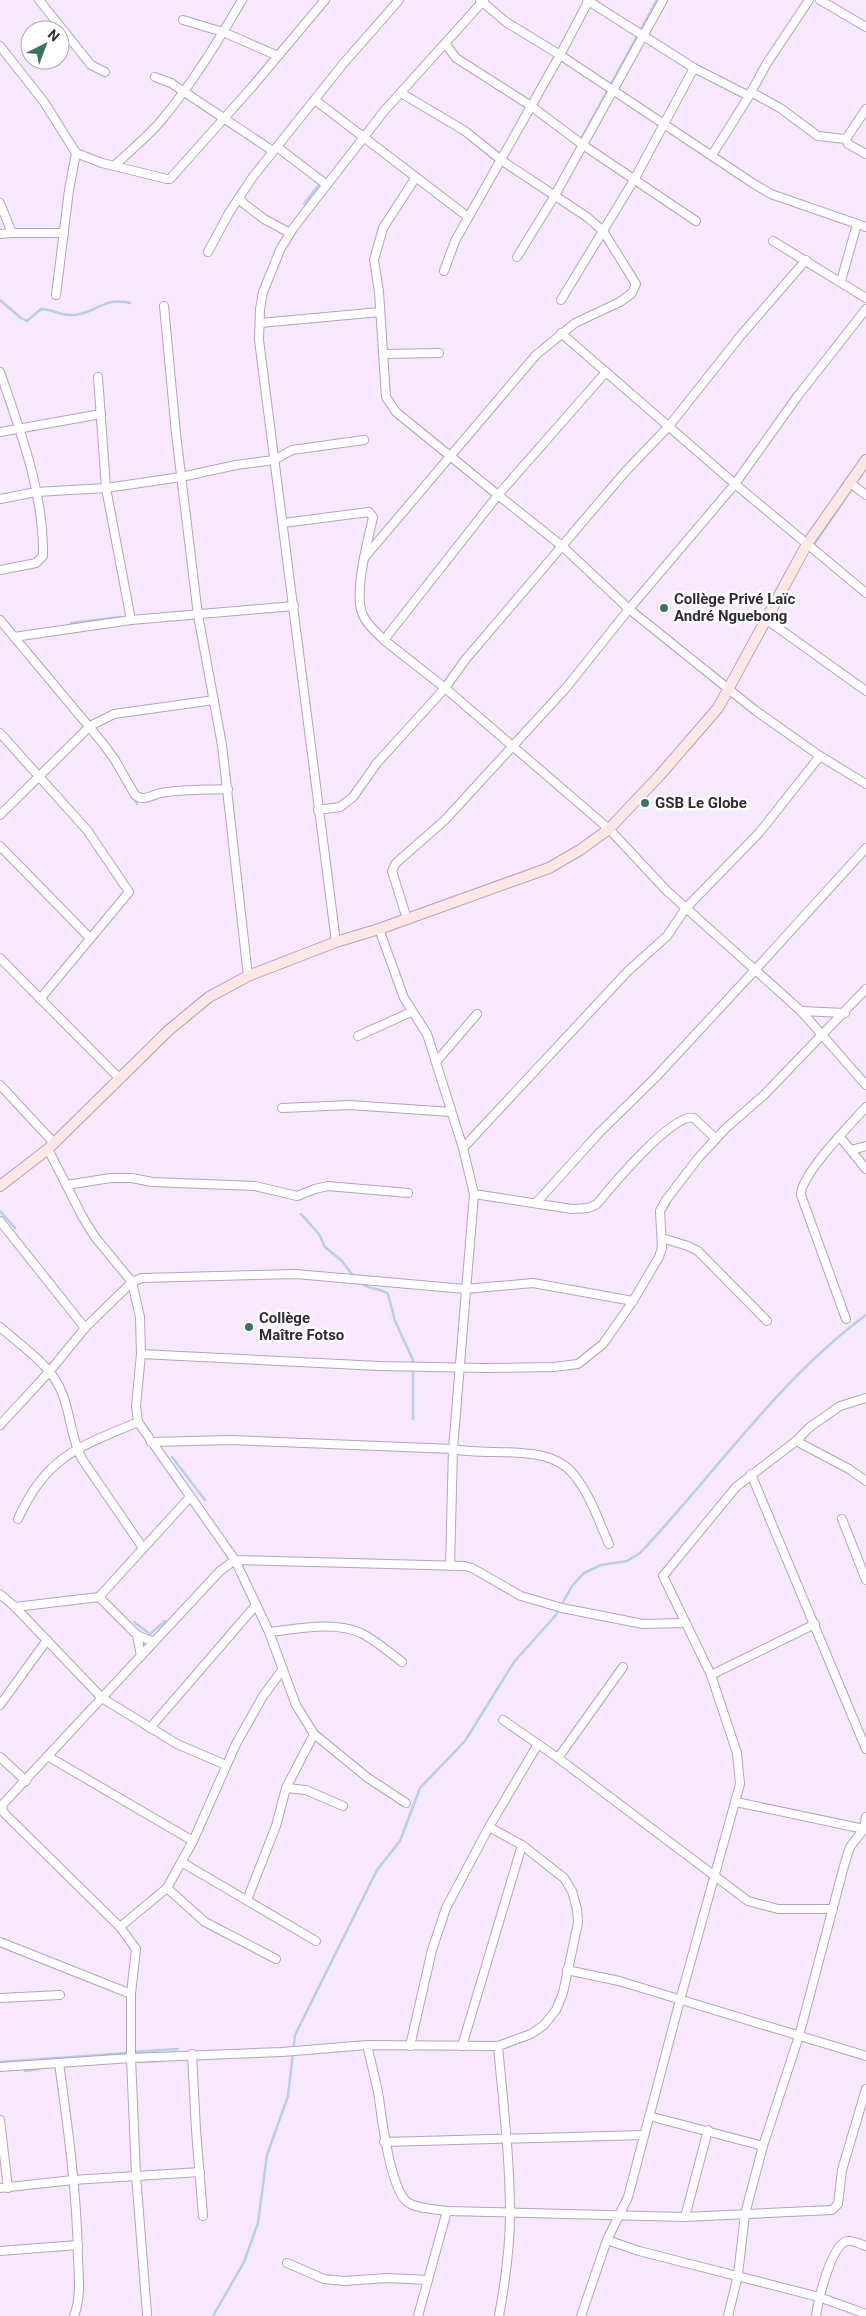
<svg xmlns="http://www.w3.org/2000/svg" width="866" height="2316" viewBox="0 0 866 2316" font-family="Roboto,sans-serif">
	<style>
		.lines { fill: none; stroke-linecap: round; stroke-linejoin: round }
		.stream { stroke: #b7cfea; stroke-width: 2.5 }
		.minor-casing { stroke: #b5a3be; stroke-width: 10 }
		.secondary-casing { stroke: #b5a3be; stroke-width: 12 }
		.minor { stroke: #fff; stroke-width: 8 }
		.secondary { stroke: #fee7e5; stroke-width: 10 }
		.poi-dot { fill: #39735c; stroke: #fff; stroke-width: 2 }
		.labels { text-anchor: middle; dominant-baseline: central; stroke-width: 5; stroke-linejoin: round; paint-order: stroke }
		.poi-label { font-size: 15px; font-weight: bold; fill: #322b36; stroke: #fff; text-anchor: start }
	</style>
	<rect width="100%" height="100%" fill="#f7e8ff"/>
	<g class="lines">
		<!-- stream -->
		<g class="stream">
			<path d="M599,122L606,110"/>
			<path d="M582,137L657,0"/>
			<path d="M304,204L321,182"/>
			<path d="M0,300L21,318L27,321L41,309C52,309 60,316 75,315C99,312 102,297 130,303"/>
			<path d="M813,546L851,490"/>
			<path d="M71,623L120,617"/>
			<path d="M134,797L137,804"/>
			<path d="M0,1211L15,1228"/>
			<path d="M301,1214L319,1234L325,1247L342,1261L354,1277"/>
			<path d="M663,1214L671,1200"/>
			<path d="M360,1282C368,1291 381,1287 388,1294L395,1321L413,1360V1419"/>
			<path d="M172,1457L205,1500"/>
			<path d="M134,1622L150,1634L165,1621"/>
			<path d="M133,2052L178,2049"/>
			<path d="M0,2062L128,2053"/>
			<path d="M134,2062L161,2061"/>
			<path d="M25,2071L39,2069"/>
			<path d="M213,2316L244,2262L258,2223L267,2155L288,2096L295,2035L377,1870L400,1841L420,1788L465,1741L514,1662L556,1615L572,1586L584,1573L601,1565L627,1561L640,1553C715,1474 778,1380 866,1315"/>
		</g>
		<defs>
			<g id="minor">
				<path d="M39,0L91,65L105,72"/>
				<path d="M480,0L506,22L560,55L754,184L771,194L866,227"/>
				<path d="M587,0L694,68L749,96"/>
				<path d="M820,0L866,27"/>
				<path d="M183,20L223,32L278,56"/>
				<path d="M445,43L456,58L531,106L583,145L696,221"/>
				<path d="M0,46L44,102L76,153L102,163L167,179H170L252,87L325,0"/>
				<path d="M155,77L171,83L273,151"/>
				<path d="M751,92L780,108L818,136L846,139"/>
				<path d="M315,100L468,217"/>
				<path d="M866,109L846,139L848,144L866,154"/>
				<path d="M277,147L327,185"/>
				<path d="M712,155L749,96L767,63L809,0"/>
				<path d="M115,165C130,151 147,137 160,122C192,84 217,43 242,0"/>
				<path d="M416,177L383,228L374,260L379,292L386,397L396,412L498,495L606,372"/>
				<path d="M238,199L264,219L290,233"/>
				<path d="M0,203L12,233H64"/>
				<path d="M0,234L12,233"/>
				<path d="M773,241L866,298"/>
				<path d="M208,252L229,213L252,178L343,64L399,0"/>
				<path d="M517,257L554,197L663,0"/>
				<path d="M444,271L455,241L560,55L589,0"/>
				<path d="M841,281L857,224"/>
				<path d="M56,295L69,190L76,153"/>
				<path d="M561,300L634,180L694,68"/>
				<path d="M164,306L176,434L198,615L222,745L248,976"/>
				<path d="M260,323L380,312"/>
				<path d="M561,333L735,484L866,593"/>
				<path d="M383,354L439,353"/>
				<path d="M0,372C20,430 44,493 43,556L36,563L0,570"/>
				<path d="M98,377L106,488L131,620"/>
				<path d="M0,432L101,414"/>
				<path d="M849,482L866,495"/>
				<path d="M0,499L36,492L106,488L181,477L236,465L274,460L292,450L364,440"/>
				<path d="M283,523L369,512L373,517C368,541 354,590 362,613C366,624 376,632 384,640"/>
				<path d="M364,558L536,355L575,323L620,302L632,293L636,284L603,231L587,217L501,160L465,131L401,93"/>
				<path d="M0,620L101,741L115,760L135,795C144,802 151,795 161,793C182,789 206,790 228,789"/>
				<path d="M767,620L866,691"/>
				<path d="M14,637L131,620L294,606"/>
				<path d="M0,733L87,830L129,892L40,999"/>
				<path d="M866,784L820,756L756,711L629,609L562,546L498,495L384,640L445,688L609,829L667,891L801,1011L866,1085"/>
				<path d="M318,810L340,807L353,797L377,763L445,688L465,660L625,472L669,426L742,334L806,260"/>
				<path d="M0,815L90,726L114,714L214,700"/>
				<path d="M0,846L90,938"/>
				<path d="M407,919L392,871L396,863L445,820L566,688L629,609L735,484L797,397L866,309"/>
				<path d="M379,929L404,998L427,1034L463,1148L474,1194L453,1449L450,1566"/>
				<path d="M336,942L259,340L260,309L263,292L281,248L294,227L385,110L484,0"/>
				<path d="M0,958L120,1079"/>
				<path d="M801,1011L845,1013"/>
				<path d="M358,1036L411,1012"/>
				<path d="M436,1062L477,1014"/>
				<path d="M0,1085L54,1143"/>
				<path d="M282,1108L350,1105L451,1112"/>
				<path d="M840,1137L866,1169"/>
				<path d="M463,1148L628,971L667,936L686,908L759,833L820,756"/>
				<path d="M48,1149L82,1216L95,1237L132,1282L140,1317L141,1354L136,1406L138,1422L235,1560L269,1632L296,1705L314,1734L368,1778L406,1803"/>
				<path d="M851,1150L866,1146"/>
				<path d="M66,1185L111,1178H132L152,1182L255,1186L297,1196L315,1189L328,1186L408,1193"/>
				<path d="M474,1194L572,1209L588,1208L597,1204C610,1188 674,1111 694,1118L716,1139"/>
				<path d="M536,1203L599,1133L655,1078L755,970L866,848"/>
				<path d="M0,1221L85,1328"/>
				<path d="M662,1238L688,1246L698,1251L767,1321"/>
				<path d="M846,1319L801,1195C800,1175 851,1124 866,1107"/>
				<path d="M0,1327C17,1342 45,1362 56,1381C71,1405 69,1435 82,1459L143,1548"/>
				<path d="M141,1354L379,1366L484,1368L554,1367L578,1364L603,1344L633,1301L659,1257L662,1248L660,1211L666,1200L699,1157L726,1128L764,1095L866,989"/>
				<path d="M0,1425L49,1372L85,1328L132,1282L142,1278L296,1274L465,1289L533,1283L633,1301"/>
				<path d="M796,1441L849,1469L866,1481"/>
				<path d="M151,1442L230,1440L453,1449C490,1457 549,1442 574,1475C590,1494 599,1522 609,1544"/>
				<path d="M751,1474L866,1749"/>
				<path d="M18,1519C46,1456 79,1447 138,1422"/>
				<path d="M842,1519L866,1580"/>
				<path d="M0,1594L15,1607L102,1698L177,1744L226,1765"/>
				<path d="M99,1597L137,1635L154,1642"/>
				<path d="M15,1607L99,1597L190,1497"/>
				<path d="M269,1632C298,1629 333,1621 361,1633C375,1640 389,1652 402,1662"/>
				<path d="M137,1635L141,1656"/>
				<path d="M711,1675L815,1624"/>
				<path d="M0,1705L47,1640"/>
				<path d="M503,1720L558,1758L748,1901L778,1909H833"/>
				<path d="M150,1728L256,1605"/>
				<path d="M0,1757L26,1781"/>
				<path d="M49,1757L193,1841"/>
				<path d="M558,1758L623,1667"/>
				<path d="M286,1788L306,1790L343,1806"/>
				<path d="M736,1802L864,1829"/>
				<path d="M183,1863L316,1941"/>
				<path d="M167,1888L205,1922L276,1959"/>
				<path d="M247,1900L276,1826L286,1788L314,1734"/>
				<path d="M120,1927L167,1888L193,1841L236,1744L263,1696L283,1669"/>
				<path d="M0,1942L131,1994"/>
				<path d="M567,1970L619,1981L866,2056"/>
				<path d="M0,1998L60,1995"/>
				<path d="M367,2045C371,2063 376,2080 379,2098C382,2121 390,2185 406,2201C415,2209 436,2209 447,2211L685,2217L832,2210L838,2204L842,2170L866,2089"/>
				<path d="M410,2046L432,1950L446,1908L489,1827L538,1744"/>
				<path d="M462,2046L522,1845"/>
				<path d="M498,2046C503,2102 510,2158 510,2214C510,2248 505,2283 499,2316"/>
				<path d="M192,2054L196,2130L203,2216"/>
				<path d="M59,2063C68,2128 77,2193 78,2259C79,2277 81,2298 74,2316"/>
				<path d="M0,2067L131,2058L282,2052L367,2045L498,2046L531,2034L544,2025L556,2010L563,1993L578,1923L577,1909L572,1891L564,1878L522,1845L489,1827"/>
				<path d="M649,2116L763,2146"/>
				<path d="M0,2120L8,2188"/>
				<path d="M384,2142L644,2135"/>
				<path d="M0,2188L73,2180L200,2172"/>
				<path d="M685,2217L708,2130"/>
				<path d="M607,2240L639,2251L819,2297L866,2314"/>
				<path d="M0,2251L78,2245"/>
				<path d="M287,2263L324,2279L344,2281L387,2278L428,2280"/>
				<path d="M147,2314L136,2175L131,2058V1994L136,1949L120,1927L5,1814L2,1809L3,1804L220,1571L235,1560L465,1566L472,1568L521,1596L562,1608L643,1624L685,1623"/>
				<path d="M418,2316L447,2211"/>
				<path d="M581,2316L607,2240L628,2197L680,2000L740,1784L737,1753L711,1675L663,1576L736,1487L796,1441L810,1427L840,1406L866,1398"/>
				<path d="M728,2316L738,2275L745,2214L763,2146L799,2036L844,1866L850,1847L864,1829L866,1817"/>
				<path d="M816,2316C818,2301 831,2245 847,2241C853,2240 860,2244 866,2246"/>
			</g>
			<path id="secondary" d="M0,1186L48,1149L169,1030L209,997L248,976L336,942L379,929L549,868L580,850L609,829L660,775L718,708L807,544L866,460"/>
		</defs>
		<!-- minor casing -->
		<use href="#minor" class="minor-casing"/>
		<!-- secondary casing -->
		<use href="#secondary" class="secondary-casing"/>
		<!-- minor -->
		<use href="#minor" class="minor"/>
		<!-- secondary -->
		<use href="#secondary" class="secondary"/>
	</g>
	<!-- markers -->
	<g class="poi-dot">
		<circle cx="664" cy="608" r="5"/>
		<circle cx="645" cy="803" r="5"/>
		<circle cx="249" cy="1327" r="5"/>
	</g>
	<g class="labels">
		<!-- poi labels -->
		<g class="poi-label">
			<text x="674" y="599">Collège Privé Laïc<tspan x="674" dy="17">André Nguebong</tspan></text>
			<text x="655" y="803">GSB Le Globe</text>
			<text x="259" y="1318">Collège<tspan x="259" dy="17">Maître Fotso</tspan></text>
		</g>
	</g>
	<!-- north arrow -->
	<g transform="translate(45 45) rotate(42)"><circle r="24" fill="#ffffff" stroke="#adaaaf"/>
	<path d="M0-4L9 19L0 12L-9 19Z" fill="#39735c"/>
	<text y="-8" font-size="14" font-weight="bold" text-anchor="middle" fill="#322b36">N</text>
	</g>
</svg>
